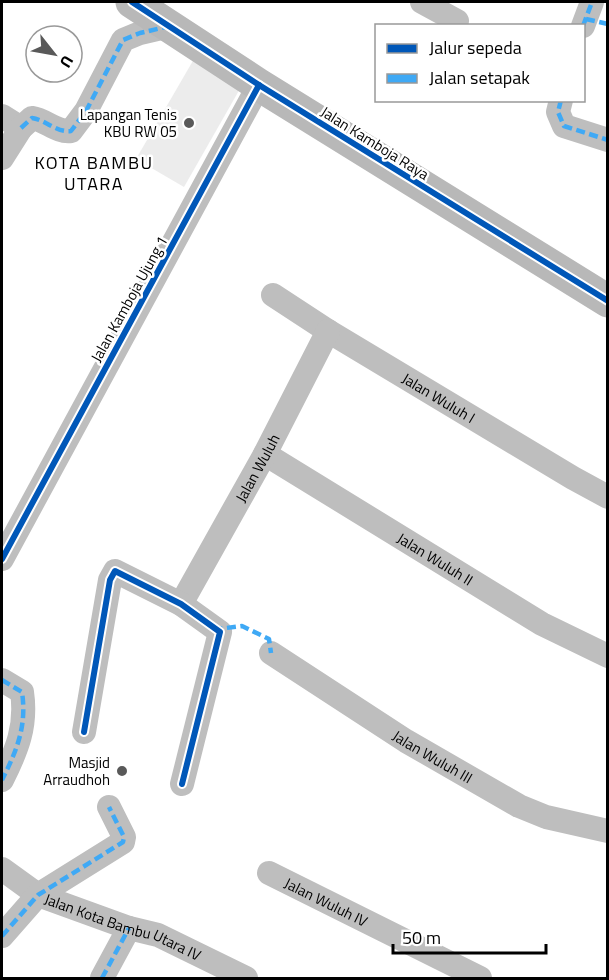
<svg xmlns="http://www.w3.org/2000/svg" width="609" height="980" viewBox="0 0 609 980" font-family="'Titillium Web',sans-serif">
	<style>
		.green { fill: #ececec }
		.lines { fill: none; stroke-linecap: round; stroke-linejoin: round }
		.street { stroke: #bebebe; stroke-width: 24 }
		.secondary { stroke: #b8b8b8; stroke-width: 33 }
		.quiet { stroke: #3fa9f5; stroke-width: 4.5; stroke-dasharray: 9 4.5; stroke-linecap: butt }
		.cycleway-casing { stroke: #fff; stroke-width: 10 }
		.cycleway { stroke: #0057b8; stroke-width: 6 }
		.poi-dot { fill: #595959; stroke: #fff; stroke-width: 2 }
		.labels { text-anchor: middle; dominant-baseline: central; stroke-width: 5; stroke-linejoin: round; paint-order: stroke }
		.poi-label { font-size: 15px; fill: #000; stroke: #fff; text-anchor: end }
		.street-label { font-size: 15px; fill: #000; stroke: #fff }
		.quarter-label { font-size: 18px; letter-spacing: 1.5px; fill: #000; stroke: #fff }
	</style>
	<rect width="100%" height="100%" fill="#fff"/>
	<!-- green -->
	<path class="green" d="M194,59L241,87L184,187L136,159Z"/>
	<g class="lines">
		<!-- street -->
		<g class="street">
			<path d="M422,2L457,21"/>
			<path d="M583,26L592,2"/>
			<path d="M561,100L558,112L564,126L608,140"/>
			<path d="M2,116L21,128"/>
			<path d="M2,158L21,128L32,118C46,120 57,133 71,131L86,111L123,40L140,33L170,26"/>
			<path id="s1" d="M273,295L328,331L573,478L608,497"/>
			<path id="s2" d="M265,454L542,624L608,656"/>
			<path d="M2,559L259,85"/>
			<path id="s3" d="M181,604L265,454L328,331"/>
			<path id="s4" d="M271,653L406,741L519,806L546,817L608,831"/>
			<path d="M2,680L22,692C27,726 17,750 2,780"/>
			<path d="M84,732L110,580L115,571L181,604L220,632L182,784"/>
			<path id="s5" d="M2,869L38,895L129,928L158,935L246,978"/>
			<path id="s6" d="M269,873L480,978"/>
			<path d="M2,936L38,895L123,842L124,837L109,807"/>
			<path d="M102,978L129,928"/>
		</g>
		<!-- secondary -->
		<path class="secondary" d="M132,2L259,85L608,301"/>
		<!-- quiet -->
		<g class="quiet">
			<path d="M586,19L608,24"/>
			<path d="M583,26L592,2"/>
			<path d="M561,100L558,112L564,126L608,140"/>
			<path d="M21,128L32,118C46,120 57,133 71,131L86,111L123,40L140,33L170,26"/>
			<path d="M220,633L218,629L242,626L269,639L271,653"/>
			<path d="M2,680L22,692C27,726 17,750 2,780"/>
			<path d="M2,936L38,895L123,842L124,837L109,807"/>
			<path d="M102,978L129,928"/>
		</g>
		<defs>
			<g id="cycleway">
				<path d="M132,2L259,85L608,301"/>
				<path d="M2,559L259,85"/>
				<path d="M84,732L110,580L115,571L181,604L220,632L182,784"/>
			</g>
		</defs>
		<!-- cycleway casing -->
		<use href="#cycleway" class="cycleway-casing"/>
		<!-- cycleway -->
		<use href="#cycleway" class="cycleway"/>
	</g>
	<!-- markers -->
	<g class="poi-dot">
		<circle cx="189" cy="123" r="6"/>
		<circle cx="122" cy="771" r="6"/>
	</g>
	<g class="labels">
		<!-- poi labels -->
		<g class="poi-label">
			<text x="177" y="114">Lapangan Tenis<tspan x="177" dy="17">KBU RW 05</tspan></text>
			<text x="110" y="762">Masjid<tspan x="110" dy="17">Arraudhoh</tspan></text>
		</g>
		<!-- street labels -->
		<g class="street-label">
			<text transform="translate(375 143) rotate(32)">Jalan Kamboja Raya</text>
			<text transform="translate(129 299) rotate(-61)">Jalan Kamboja Ujung 1</text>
			<text stroke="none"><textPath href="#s1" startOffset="195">Jalan Wuluh I</textPath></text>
			<text stroke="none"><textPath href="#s3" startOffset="156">Jalan Wuluh</textPath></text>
			<text stroke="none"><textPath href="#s2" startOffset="200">Jalan Wuluh II</textPath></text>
			<text stroke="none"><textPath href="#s4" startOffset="192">Jalan Wuluh III</textPath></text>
			<text stroke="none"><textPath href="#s6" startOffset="64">Jalan Wuluh IV</textPath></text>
			<text stroke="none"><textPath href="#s5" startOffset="135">Jalan Kota Bambu Utara IV</textPath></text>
		</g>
		<!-- quarter labels -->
		<g class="quarter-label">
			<text x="94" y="162">KOTA BAMBU<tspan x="94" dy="21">UTARA</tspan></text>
		</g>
	</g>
	<!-- border -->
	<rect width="609" height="980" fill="none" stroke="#000000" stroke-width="6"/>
	<!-- legend -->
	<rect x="375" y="24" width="210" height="78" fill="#ffffff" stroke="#999999" stroke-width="1.5"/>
	<rect x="387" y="44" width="30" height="9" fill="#0057b8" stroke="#999999" stroke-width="1.5"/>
	<text x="429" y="54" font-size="18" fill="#000000">Jalur sepeda</text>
	<rect x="387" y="74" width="30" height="9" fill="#3fa9f5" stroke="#999999" stroke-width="1.5"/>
	<text x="429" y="84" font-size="18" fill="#000000">Jalan setapak</text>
	<!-- north arrow -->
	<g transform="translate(54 54) rotate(121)"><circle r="28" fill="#ffffff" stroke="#999999" stroke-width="1.5"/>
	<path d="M0-4.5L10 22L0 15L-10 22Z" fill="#595959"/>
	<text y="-9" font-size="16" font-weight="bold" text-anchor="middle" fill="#000000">U</text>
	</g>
	<!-- scale -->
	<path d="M393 944v9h153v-9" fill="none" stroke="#000000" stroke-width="3"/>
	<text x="402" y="944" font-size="18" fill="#000000" stroke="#ffffff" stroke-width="4.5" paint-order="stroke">50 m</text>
</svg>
